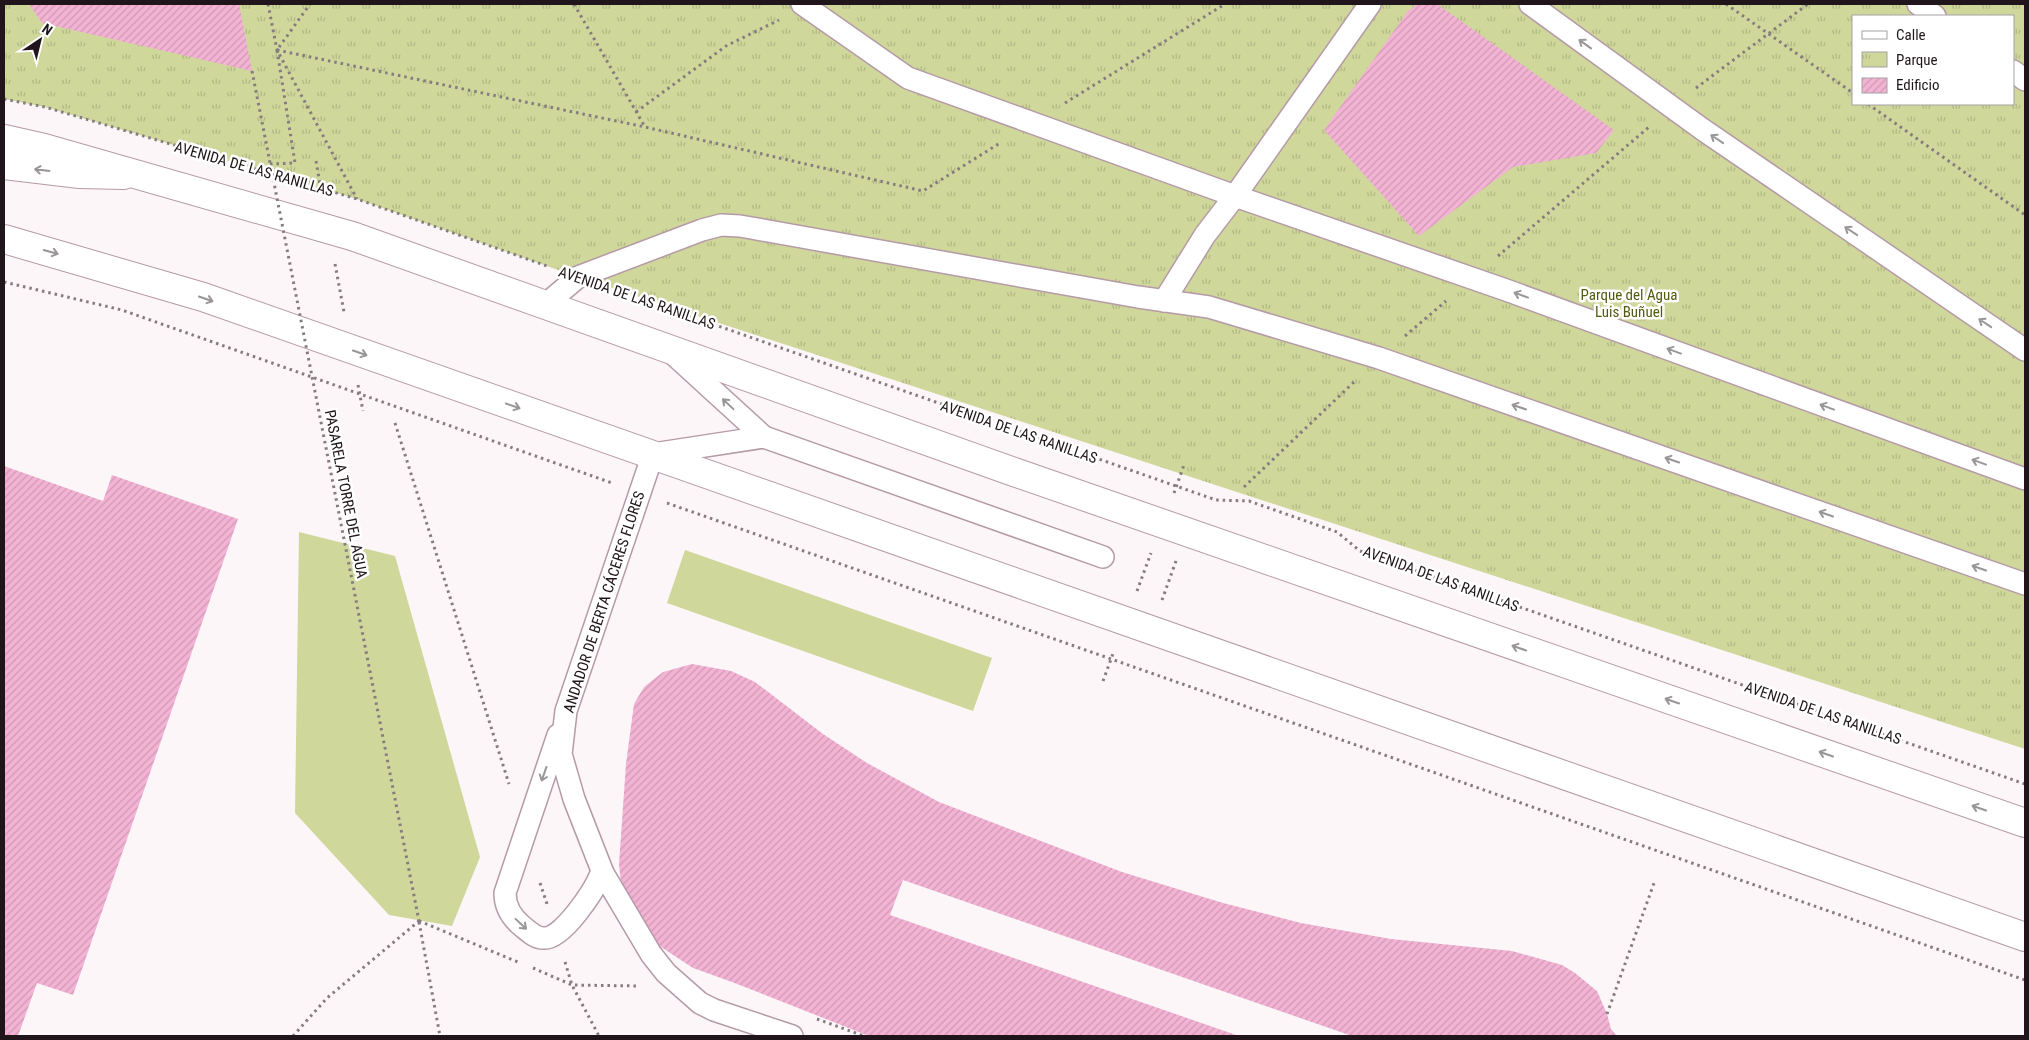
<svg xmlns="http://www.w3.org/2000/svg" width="2029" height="1040" viewBox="0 0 2029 1040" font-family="'Roboto Condensed',sans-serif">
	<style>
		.grass { fill: #cfd79a }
		.park { fill: url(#park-tufts); fill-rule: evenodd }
		.building { fill: url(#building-hatch) }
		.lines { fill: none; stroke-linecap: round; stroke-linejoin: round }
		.service-casing { stroke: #b59aa7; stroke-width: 24 }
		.minor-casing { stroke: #b59aa7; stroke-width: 30 }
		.secondary-casing { stroke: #b59aa7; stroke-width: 30 }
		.path { stroke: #847c7f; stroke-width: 3; stroke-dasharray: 2.5 4; stroke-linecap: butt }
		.service { stroke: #fff; stroke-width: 21 }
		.minor { stroke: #fff; stroke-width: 28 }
		.secondary { stroke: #fff; stroke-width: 28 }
		.path-bridge { stroke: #847c7f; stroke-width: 3; stroke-dasharray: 2.5 4; stroke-linecap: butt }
		.oneway { stroke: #9a9698 }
		.labels { text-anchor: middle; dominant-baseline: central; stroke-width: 5; stroke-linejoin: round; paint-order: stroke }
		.street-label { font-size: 15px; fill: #1f151a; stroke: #fff }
		.park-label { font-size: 15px; fill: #53590f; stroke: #fff }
	</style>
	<defs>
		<pattern id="park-tufts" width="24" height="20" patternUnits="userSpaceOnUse" patternTransform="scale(1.25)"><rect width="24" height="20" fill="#cfd79a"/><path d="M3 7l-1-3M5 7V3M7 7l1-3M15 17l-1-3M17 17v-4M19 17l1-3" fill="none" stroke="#b1b884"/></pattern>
		<pattern id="building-hatch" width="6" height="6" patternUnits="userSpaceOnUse" patternTransform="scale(1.25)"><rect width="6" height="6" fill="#f3b3d4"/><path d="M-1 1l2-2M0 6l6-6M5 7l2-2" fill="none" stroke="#d099b5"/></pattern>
	</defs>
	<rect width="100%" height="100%" fill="#fcf6f8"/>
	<!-- grass -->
	<g class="grass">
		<path d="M299,532L395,556L480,857L452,926L389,915L295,813Z"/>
		<path d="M685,550L992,658L973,711L667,603Z"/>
	</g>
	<!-- park -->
	<path class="park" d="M4,4H2025V749L578,277L357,199L45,107L4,99ZM1853,16H2013V104H1853Z"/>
	<!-- building -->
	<g class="building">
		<path d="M29,4H239L252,71L42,23Z"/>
		<path d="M1418,4H1437L1614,130L1596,153L1513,167L1419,236L1324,130L1408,11Z"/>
		<path d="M4,466L103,501L112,475L238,519L73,995L37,983L18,1036H4Z"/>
		<path d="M692,664L731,671L755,682L823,734L867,763L939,802L1122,872L1223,903L1301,923L1391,939L1512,951L1562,965L1575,973L1597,991L1607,1014L1611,1029L1617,1036H1352L903,880L890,915L1239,1036H869L732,982L693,968L655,943L621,883L619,864L626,764L634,704L644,687L663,672Z"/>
	</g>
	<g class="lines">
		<defs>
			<g id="service">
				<path d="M802,4L908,78L1235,196L1506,290L2025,479"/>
				<path d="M1530,4L1702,129L2025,350"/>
				<path d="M1918,4L1935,16"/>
				<path d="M2013,71L2025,80"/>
				<path d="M1164,301L1205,235L1235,196L1370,4"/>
				<path d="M545,305L578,277L702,230L721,225L740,226L1138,297L1209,307L1379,358L2025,584"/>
				<path d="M672,353L764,437L1103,557"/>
				<path d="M764,437L653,454L566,711L561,754L574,799L603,873L651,954L666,973L700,1003L714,1010L792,1036"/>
				<path d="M558,735L505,893C505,907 511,917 522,926C528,931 536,939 545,938C563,938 594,891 600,876L603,873"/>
			</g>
			<path id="minor" d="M4,165L80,174L124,175"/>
			<g id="secondary">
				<path d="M4,139L44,148L352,236L1014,472L2025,823"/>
				<path d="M4,239L203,297L2025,937"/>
			</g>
		</defs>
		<!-- service casing -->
		<use href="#service" class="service-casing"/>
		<!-- minor casing -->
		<use href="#minor" class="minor-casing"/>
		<!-- secondary casing -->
		<use href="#secondary" class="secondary-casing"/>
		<!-- path -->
		<g class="path">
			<path d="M268,4L277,50L357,199"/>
			<path d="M574,4L645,127"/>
			<path d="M1726,4L1853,93"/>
			<path d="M277,50L645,127L923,191L1000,143"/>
			<path d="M1696,88L1808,4"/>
			<path d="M4,99L45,107L357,199L547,266"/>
			<path d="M1065,103L1225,4"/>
			<path d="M1868,104L2025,215"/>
			<path d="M636,112L726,46L779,20"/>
			<path d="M316,161L321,190"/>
			<path d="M270,164L295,163L277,50L310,4"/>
			<path d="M1498,256L1649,127"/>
			<path d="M335,264L344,312"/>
			<path d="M4,282L122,310L612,483"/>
			<path d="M621,292L1216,500L1249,501L1337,532L1360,551L2025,784"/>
			<path d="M1405,336L1446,301"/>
			<path d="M358,385L363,411"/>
			<path d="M395,423L509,784"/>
			<path d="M1244,487L1354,382"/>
			<path d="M1174,493L1184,465"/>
			<path d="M667,503L2025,980"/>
			<path d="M1137,591L1151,553"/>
			<path d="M1162,600L1176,561"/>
			<path d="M1103,681L1114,651"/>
			<path d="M540,883L547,904"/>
			<path d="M419,921L518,962"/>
			<path d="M419,922L440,1036"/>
			<path d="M565,962L572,985L599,1036"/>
			<path d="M533,968L572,985L638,986"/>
			<path d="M1607,1014L1654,883"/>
			<path d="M817,1019L864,1036"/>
			<path d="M293,1036L327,998L419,921"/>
		</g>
		<!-- service -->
		<use href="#service" class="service"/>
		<!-- minor -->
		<use href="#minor" class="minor"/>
		<!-- secondary -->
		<use href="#secondary" class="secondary"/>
		<!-- path-bridge -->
		<path class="path-bridge" d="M252,71L419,921"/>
	</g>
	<!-- one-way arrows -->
	<defs><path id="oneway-shaft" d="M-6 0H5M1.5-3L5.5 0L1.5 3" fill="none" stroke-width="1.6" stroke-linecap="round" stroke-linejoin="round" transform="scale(1.25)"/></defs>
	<g class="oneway">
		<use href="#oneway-shaft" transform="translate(1585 44) rotate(-144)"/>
		<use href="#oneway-shaft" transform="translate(1717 139) rotate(-146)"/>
		<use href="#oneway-shaft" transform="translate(42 170) rotate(-173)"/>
		<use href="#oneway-shaft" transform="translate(1851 231) rotate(-146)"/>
		<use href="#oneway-shaft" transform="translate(51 252) rotate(16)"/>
		<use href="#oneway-shaft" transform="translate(1521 295) rotate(-160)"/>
		<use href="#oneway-shaft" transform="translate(206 299) rotate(19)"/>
		<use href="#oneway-shaft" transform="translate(1985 323) rotate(-146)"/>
		<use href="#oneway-shaft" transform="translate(1674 351) rotate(-160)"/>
		<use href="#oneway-shaft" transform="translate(360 353) rotate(19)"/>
		<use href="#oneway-shaft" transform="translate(728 404) rotate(-137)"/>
		<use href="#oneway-shaft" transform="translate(513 406) rotate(19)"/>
		<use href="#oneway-shaft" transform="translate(1519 407) rotate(-161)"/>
		<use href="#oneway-shaft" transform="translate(1827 407) rotate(-160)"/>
		<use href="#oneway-shaft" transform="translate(1672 460) rotate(-161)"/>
		<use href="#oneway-shaft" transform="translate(1979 462) rotate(-160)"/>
		<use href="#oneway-shaft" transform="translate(1826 514) rotate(-161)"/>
		<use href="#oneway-shaft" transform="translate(1979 568) rotate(-161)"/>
		<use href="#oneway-shaft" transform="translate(1519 648) rotate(-161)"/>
		<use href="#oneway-shaft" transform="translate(1672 701) rotate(-161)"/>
		<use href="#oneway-shaft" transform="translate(1826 754) rotate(-161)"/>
		<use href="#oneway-shaft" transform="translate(544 774) rotate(109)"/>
		<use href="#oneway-shaft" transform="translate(1979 808) rotate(-161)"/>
		<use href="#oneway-shaft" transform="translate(521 924) rotate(43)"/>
	</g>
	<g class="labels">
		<!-- street labels -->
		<g class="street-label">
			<text transform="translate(254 169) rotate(16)">AVENIDA DE LAS RANILLAS</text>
			<text transform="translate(637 298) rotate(19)">AVENIDA DE LAS RANILLAS</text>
			<text transform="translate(1019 432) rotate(19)">AVENIDA DE LAS RANILLAS</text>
			<text transform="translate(346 494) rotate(79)">PASARELA TORRE DEL AGUA</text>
			<text transform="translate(1441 579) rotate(20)">AVENIDA DE LAS RANILLAS</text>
			<text transform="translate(604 602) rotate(-72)">ANDADOR DE BERTA CÁCERES FLORES</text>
			<text transform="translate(1823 713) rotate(19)">AVENIDA DE LAS RANILLAS</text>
		</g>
		<!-- park labels -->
		<g class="park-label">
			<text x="1629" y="295">Parque del Agua<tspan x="1629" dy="17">Luis Buñuel</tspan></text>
		</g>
	</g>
	<!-- border -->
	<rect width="2029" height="1040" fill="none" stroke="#1f151a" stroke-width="10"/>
	<!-- legend -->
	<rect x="1852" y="15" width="162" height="90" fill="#ffffff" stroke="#a5a1a3"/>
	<rect x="1862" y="31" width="25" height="8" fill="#ffffff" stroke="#a5a1a3"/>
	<text x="1896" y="40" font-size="15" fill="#1f151a">Calle</text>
	<rect x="1862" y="52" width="25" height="15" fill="url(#park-tufts)" stroke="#a5a1a3"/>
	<text x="1896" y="65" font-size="15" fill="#1f151a">Parque</text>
	<rect x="1862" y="78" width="25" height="15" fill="url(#building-hatch)" stroke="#a5a1a3"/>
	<text x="1896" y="90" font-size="15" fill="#1f151a">Edificio</text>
	<!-- north arrow -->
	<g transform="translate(40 40) rotate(35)" stroke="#ffffff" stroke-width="4" paint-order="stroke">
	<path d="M0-4L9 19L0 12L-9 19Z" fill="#1f151a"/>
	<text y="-8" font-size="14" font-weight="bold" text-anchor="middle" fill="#1f151a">N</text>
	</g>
</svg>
